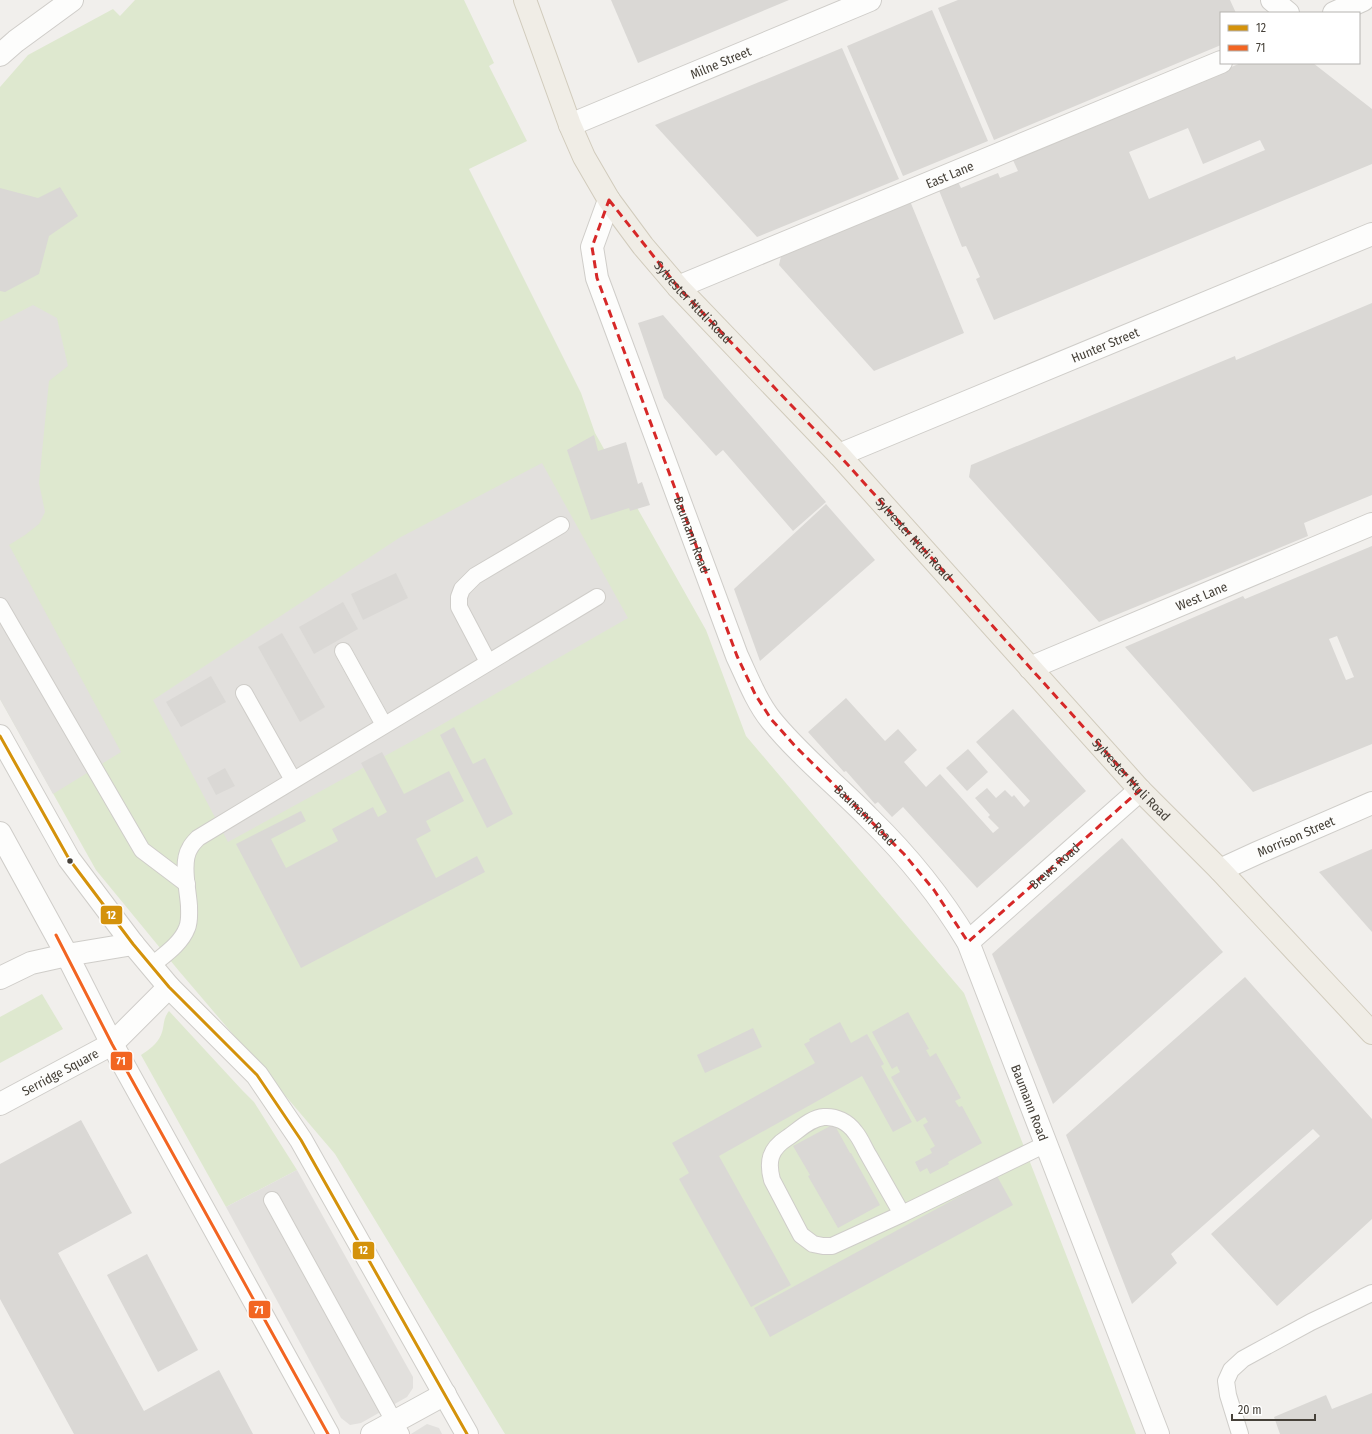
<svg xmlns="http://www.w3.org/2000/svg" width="1372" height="1434" viewBox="0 0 1372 1434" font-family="'Fira Sans Condensed',sans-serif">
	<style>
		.green { fill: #dee8cf }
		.parking { fill: #e2e0dd }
		.building { fill: #dad8d5; fill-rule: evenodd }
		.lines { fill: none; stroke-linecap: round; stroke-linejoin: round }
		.service-casing { stroke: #cfcdc9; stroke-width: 18 }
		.minor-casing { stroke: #cfcdc9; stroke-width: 24 }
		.tertiary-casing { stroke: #cfcdc9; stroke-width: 24 }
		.primary-casing { stroke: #d1cbbc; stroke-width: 24 }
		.service { stroke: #fdfdfc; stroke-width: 16 }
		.minor { stroke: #fdfdfc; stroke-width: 22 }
		.tertiary { stroke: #fdfdfc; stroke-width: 22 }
		.primary { stroke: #f0ede6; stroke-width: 22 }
		.bus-1-casing { stroke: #fff; stroke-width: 6 }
		.bus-2-casing { stroke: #fff; stroke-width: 6 }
		.bus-1 { stroke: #d4920b; stroke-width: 3 }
		.bus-2 { stroke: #f26522; stroke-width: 3 }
		.marked { fill: none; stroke: #d62828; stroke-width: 3; stroke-dasharray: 8 5; stroke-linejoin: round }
		.bus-dot { fill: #464139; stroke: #fff; stroke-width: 1.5 }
		.labels { text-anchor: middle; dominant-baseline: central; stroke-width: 3; stroke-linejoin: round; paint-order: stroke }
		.street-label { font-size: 13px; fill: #464139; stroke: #fff }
		.line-badge { stroke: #fff; stroke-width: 1.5 }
		.badge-label { font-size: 11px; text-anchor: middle; font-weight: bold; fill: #fff }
	</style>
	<rect width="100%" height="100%" fill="#f1efec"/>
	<!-- green -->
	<g class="green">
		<path d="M135,0H464L494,63L489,66L527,141L469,169L581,393L595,433L706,630L746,736L964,993L1136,1434H505L335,1154L179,971L96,870L0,699V87L28,55L113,9L120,16Z"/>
		<path d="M42,994L63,1029L0,1063V1017Z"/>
		<path d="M169,1011L242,1090L254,1102L297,1170L226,1207L141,1055C149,1050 157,1044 161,1035C165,1026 162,1020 169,1011Z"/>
	</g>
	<!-- parking -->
	<g class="parking">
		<path d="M33,305L57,318L68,366L49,381L39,483L45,512L39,524L25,535L9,545L121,752L53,794L0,699V322Z"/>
		<path d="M542,463L628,618L434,729L228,842L153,700L399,538Z"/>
		<path d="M297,1170L413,1377V1388L407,1397L361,1423L350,1425L341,1418L226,1207Z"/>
		<path d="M427,1424L439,1428L442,1434H411Z"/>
	</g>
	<!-- building -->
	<g class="building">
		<path d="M611,0H789L638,63Z"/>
		<path d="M958,0H1230L1236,13H1221V45L994,140L938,8Z"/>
		<path d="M932,10L988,141L903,176L847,46Z"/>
		<path d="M842,48L899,179L757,237L655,125Z"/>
		<path d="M1241,63H1313L1372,109V164L994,320L976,279L980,277L966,246L962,247L938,188L957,180L961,188L998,173L1000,178L1018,171L1012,158ZM1188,128L1203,164L1260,140L1265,150L1149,199L1129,152Z"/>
		<path d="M60,187L78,216L49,236L39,274L5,292L0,291V188L38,198Z"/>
		<path d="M910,201L964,333L874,371L779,265L782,252Z"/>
		<path d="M1372,303V495L1304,523L1308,536L1099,622L969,477L971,465L1235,356L1236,360Z"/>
		<path d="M663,315L826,502L793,531L723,450L716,456L664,398L638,323Z"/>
		<path d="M594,435L598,451L626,442L638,484L642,482L650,505L630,511L629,508L591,520L567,450Z"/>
		<path d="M826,504L875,560L760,661L734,589Z"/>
		<path d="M1372,546V744L1253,792L1125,647L1243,596L1245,599ZM1337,636L1354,677L1346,680L1329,639Z"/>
		<path d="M396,573L408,598L363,620L351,594Z"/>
		<path d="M343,602L358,629L314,654L299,627Z"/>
		<path d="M282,633L325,707L300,722L258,647Z"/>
		<path d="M211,676L226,702L181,727L166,702Z"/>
		<path d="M846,698L885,741L898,729L917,750L904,762L926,787L940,774L993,833L999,828L988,817L990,815L975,798L987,788L996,798L1005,790L1012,797L1014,795L1024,807L1030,801L976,742L1013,709L1086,791L977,888L903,807L892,817L878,802L875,804L846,771L844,772L808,732Z"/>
		<path d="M454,727L473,764L485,758L513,814L487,828L440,735Z"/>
		<path d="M968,749L988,772L967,791L946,768Z"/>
		<path d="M382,752L404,794L449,771L464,801L426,821L431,831L416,839L436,878L477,856L485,872L301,968L236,844L301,811L306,821L271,839L286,868L338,841L332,829L373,807L378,817L387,812L361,763Z"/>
		<path d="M225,768L235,786L216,795L207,778Z"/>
		<path d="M1122,838L1223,952L1053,1104L992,954Z"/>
		<path d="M1372,849V932L1319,872Z"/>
		<path d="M1245,977L1372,1119V1219L1277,1306L1211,1234L1320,1136L1313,1129L1171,1254L1177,1263L1132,1304L1066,1135Z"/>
		<path d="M908,1012L929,1049L926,1050L930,1057L936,1053L961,1098L955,1101L959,1107L962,1106L982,1143L948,1162L949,1164L930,1174L927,1168L920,1172L915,1162L932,1153L930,1149L935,1146L923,1125L928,1122L925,1117L917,1122L891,1077L900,1072L897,1066L892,1069L872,1032Z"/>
		<path d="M840,1022L851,1043L867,1034L884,1064L881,1066L912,1122L893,1132L862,1076L719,1156L791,1285L751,1307L679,1179L689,1173L672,1143L815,1063L804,1044L810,1041L809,1039Z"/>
		<path d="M753,1028L762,1047L705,1073L697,1055Z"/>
		<path d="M81,1120L132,1213L58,1253L144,1411L219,1370L253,1434H74L0,1299V1164Z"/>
		<path d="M834,1124L850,1153H851L880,1205L838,1228L808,1176L810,1175L793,1146Z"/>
		<path d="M997,1176L1013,1205L770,1337L754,1308Z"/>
		<path d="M147,1254L198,1350L158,1372L107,1275Z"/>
		<path d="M1372,1393V1434H1280L1274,1417L1326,1395L1332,1409Z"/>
	</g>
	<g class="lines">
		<defs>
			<g id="service">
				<path d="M0,606L142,850L187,884"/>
				<path d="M343,651L384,725"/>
				<path d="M488,662L459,607V597L462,589L475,576L561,525"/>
				<path d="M244,693L293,780"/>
				<path d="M151,966C164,955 181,944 187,928C190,921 189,913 189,906C188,890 181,862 190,848C192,844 195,841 198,838L597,597"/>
				<path d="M272,1200L401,1434"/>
				<path d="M902,1214C891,1195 880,1175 869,1156C864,1148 861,1139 855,1132C848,1122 836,1116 824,1117C810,1118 798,1131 787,1138C770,1149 767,1161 772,1180L801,1235L813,1244L823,1246H832L902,1214L1046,1144"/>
				<path d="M1240,1434L1228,1395L1226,1381L1231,1370L1243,1359L1254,1353L1311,1322L1372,1293"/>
			</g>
			<g id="minor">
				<path d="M1272,0L1288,13"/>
				<path d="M1334,13L1363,0"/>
				<path id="s1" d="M570,125L870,0"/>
				<path id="s2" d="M609,200L592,247L597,278L737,656C747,677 756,701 771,720C800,756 838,786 870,819C908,856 941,897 968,942L1158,1434"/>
				<path id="s3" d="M678,287L1221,62"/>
				<path id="s4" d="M839,455L1372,234"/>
				<path id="s5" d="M1030,668L1372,524"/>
				<path id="s6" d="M1220,870L1257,853L1372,803"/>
				<path id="s7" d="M968,942L1140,790"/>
				<path d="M0,978L31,963L67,955L133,944"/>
				<path id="s8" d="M0,1104L112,1044L169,987"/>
				<path d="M372,1434L445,1394"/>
			</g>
			<g id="tertiary">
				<path d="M0,55L16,41L72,0"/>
				<path d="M0,736L69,859L133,944L169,987L257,1075L301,1140L467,1434"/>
				<path d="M0,833L67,955L112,1044L328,1434"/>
			</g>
			<g id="primary">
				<path id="s9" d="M525,0L570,125L584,157L609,200L643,246L678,287L839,455L1140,790L1220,870L1372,1033"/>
			</g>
		</defs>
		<!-- service casing -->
		<use href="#service" class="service-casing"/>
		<!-- minor casing -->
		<use href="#minor" class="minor-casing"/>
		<!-- tertiary casing -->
		<use href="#tertiary" class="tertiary-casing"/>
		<!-- primary casing -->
		<use href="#primary" class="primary-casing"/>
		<!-- service -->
		<use href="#service" class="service"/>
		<!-- minor -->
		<use href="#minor" class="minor"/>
		<!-- tertiary -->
		<use href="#tertiary" class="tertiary"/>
		<!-- primary -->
		<use href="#primary" class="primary"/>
		<defs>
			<path id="bus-1" d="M0,736L69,859L133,944L169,987L257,1075L301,1140L467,1434"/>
			<path id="bus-2" d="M56,935L112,1044L328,1434"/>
		</defs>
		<!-- bus-1 casing -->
		<use href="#bus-1" class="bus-1-casing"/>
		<!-- bus-2 casing -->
		<use href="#bus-2" class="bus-2-casing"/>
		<!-- bus-1 -->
		<use href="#bus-1" class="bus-1"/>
		<!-- bus-2 -->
		<use href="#bus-2" class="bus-2"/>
	</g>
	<!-- marked area -->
	<path class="marked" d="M609,200L678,287L839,455L1140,790L968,942L934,890L904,854L795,746L771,719L755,694L737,656L597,278L592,247Z"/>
	<!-- markers -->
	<circle class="bus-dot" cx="70" cy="861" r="3.5"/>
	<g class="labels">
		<!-- street labels -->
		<g class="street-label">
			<text stroke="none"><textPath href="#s1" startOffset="163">Milne Street</textPath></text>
			<text stroke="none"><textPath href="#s3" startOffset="294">East Lane</textPath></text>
			<text stroke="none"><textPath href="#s9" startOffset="350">Sylvester Ntuli Road</textPath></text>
			<text stroke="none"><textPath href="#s4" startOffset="288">Hunter Street</textPath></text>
			<text stroke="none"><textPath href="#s2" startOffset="355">Baumann Road</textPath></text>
			<text stroke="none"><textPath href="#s9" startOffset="674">Sylvester Ntuli Road</textPath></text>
			<text stroke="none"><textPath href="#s5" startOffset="186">West Lane</textPath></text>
			<text stroke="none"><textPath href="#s9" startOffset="998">Sylvester Ntuli Road</textPath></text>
			<text stroke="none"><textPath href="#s2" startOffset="691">Baumann Road</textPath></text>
			<text stroke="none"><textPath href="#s6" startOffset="83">Morrison Street</textPath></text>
			<text stroke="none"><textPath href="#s7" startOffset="115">Brews Road</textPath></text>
			<text stroke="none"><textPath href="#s8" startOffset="68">Serridge Square</textPath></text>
			<text stroke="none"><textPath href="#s2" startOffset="1027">Baumann Road</textPath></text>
		</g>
	</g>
	<g class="line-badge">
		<rect x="100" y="905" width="23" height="20" rx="4" fill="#d4920b"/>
		<rect x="110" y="1051" width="23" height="20" rx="4" fill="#f26522"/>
		<rect x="352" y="1241" width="23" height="19" rx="4" fill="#d4920b"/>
		<rect x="248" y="1300" width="23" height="19" rx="4" fill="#f26522"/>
	</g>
	<g class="badge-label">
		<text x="111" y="919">12</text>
		<text x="121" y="1065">71</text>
		<text x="363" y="1254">12</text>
		<text x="259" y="1314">71</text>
	</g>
	<!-- legend -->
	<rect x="1220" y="12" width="140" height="52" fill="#ffffff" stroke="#b5b3b0"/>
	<rect x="1228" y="25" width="20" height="6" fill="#d4920b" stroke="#b5b3b0"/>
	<text x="1256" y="32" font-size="12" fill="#464139">12</text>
	<rect x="1228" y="45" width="20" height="6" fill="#f26522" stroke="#b5b3b0"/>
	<text x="1256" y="52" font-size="12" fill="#464139">71</text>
	<!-- scale -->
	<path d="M1232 1414v6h83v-6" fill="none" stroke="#464139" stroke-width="2"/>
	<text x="1238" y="1414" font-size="12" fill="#464139" stroke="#ffffff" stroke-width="3" paint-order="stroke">20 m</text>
</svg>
